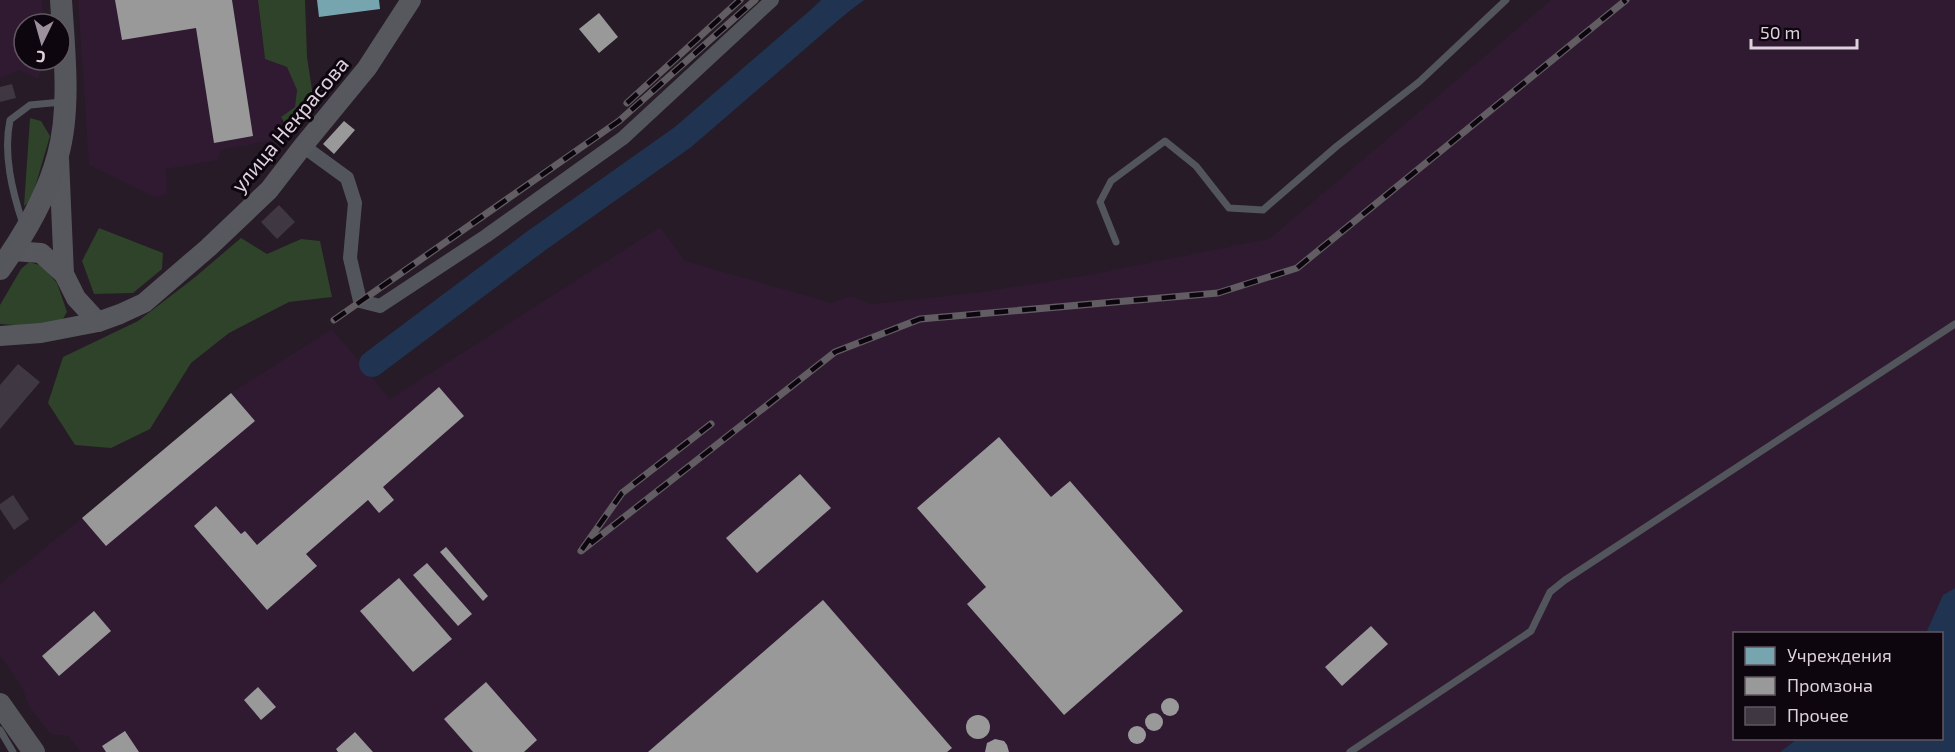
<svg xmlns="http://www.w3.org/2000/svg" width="1955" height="752" viewBox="0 0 1955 752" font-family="'Exo 2',sans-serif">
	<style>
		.built { fill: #301a31 }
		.green { fill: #2f422a }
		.water { fill: #203350 }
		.public { fill: #76a5af }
		.industry { fill: #999 }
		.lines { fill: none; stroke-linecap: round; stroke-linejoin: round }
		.river { stroke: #203350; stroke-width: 26 }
		.building { fill: #3f3741 }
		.lane { stroke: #52565c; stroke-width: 7 }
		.street { stroke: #52565c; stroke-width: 14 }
		.secondary { stroke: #56585e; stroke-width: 20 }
		.primary { stroke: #55575d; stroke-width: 22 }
		.rail-casing { stroke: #615d63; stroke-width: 7 }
		.rail { stroke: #0d060e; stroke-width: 4.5; stroke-dasharray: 14; stroke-linecap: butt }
		.labels { text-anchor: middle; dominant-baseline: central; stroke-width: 6; stroke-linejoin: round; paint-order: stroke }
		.street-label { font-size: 21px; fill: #ded1de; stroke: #0d060e }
	</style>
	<rect width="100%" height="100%" fill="#261b26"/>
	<!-- built -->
	<g class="built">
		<path d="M0,0H42L44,24H24V60H44L38,79L19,70L0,78Z"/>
		<path d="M78,0H258L265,59L287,67L297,90L295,107L281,117L283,138L221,150L218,160L166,169L167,194L154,197L89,165Z"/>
		<path d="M1551,0H1955V588L1943,595L1926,633L1734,634V738L1797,739L1780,752H81L68,736L50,734L29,706L21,685L0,656V584L82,518L231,393L332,329L390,399L660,227L685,261L832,303L851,296L872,304L976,293L1104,272L1269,239Z"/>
	</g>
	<!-- green -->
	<g class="green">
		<path d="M258,0H305L307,57L313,96L310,119L287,128L281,117L295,107L297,90L287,67L265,59Z"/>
		<path d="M30,118L41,121L50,136L31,201L24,206Z"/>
		<path d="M99,228L163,253L162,269L133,293L94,294L82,261Z"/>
		<path d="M241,238L267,254L301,239L320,241L332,297L289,302L229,333L191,363L150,429L111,448L75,445L48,403L63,357L138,321L194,278Z"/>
		<path d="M29,262L43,266L57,283L67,312L61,322L29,326L0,324V305L21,269Z"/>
	</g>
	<!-- water -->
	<g class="water">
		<path d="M821,0H864L826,29L812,35L802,19Z"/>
		<path d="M1955,588V752H1780L1797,739L1942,738V634L1926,633L1943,595Z"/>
	</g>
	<!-- public -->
	<path class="public" d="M317,0H379L380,9L319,17Z"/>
	<!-- industry -->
	<g class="industry">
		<path d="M115,0H232L253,136L214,143L196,28L122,40Z"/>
		<path d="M599,13L618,37L599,53L579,29Z"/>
		<path d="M344,121L355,130L334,154L323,144Z"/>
		<path d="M439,387L464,416L383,487L394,500L379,513L368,500L306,554L317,566L267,610L194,526L216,506L241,534L245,531L257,545Z"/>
		<path d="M231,393L255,421L106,546L82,518Z"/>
		<path d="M999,437L1051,497L1070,481L1183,611L1064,715L967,604L986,587L917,508Z"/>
		<path d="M800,474L831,508L757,573L726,538Z"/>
		<path d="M446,547L488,596L483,601L440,552Z"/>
		<path d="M427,563L472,614L458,626L413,575Z"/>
		<path d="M399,578L452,639L413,672L360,611Z"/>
		<path d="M823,600L952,748L947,752H648Z"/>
		<path d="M94,611L111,631L59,676L42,656Z"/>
		<path d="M1371,626L1388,644L1342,686L1325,667Z"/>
		<path d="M486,682L537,740L524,752H473L444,719Z"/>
		<path d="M258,687L276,707L261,720L244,700Z"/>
		<circle cx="1170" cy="707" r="9"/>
		<circle cx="1154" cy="722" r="9"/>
		<circle cx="978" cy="727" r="12"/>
		<circle cx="1137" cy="735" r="9"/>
		<path d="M125,731L139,752H106L102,746Z"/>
		<path d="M355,732L373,752H338L336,749Z"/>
		<path d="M995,739L1004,741L1007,745L1009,752H985L987,743Z"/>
	</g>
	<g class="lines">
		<!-- river -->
		<path class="river" d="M372,364L536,241L683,137L842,0"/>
	</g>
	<!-- building -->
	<g class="building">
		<path d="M12,84L16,98L0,102V87Z"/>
		<path d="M279,205L295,222L277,239L261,222Z"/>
		<path d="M18,364L40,382L0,429V385Z"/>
		<path d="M13,495L29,519L14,530L0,509V504Z"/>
	</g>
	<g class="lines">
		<!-- lane -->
		<g class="lane">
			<path d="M23,224C12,191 3,154 10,120L30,105L62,102"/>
			<path d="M1116,242L1100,202L1111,181L1165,141L1196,166L1229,208L1263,210L1337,146L1419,82L1506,0"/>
			<path d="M0,730L13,752"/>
			<path d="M1350,752L1531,631L1550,592L1565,580L1955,324"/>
		</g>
		<!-- street -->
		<path class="street" d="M303,146L347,178L355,203L350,258L360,301L380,306L486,236L623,138L772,0"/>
		<!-- secondary -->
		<g class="secondary">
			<path d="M59,159L64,274L76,298L98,322"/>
			<path d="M13,251L41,253L64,274"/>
			<path d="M0,336L41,333L98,322L120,314L144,303L208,248L269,190L303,146L367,68L411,0"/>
		</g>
		<!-- primary -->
		<g class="primary">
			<path d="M0,269C25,234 47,197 58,155C71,108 64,48 61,0"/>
			<path d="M0,704L34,752"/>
		</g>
		<defs>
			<g id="rail">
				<path d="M627,103L740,0"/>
				<path d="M334,320L619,121L755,0"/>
				<path d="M711,424L622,493L581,551L835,352L920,319L1218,293L1297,268L1626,0"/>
			</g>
		</defs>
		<!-- rail casing -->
		<use href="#rail" class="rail-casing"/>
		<!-- rail -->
		<use href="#rail" class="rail"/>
	</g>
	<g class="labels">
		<!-- street labels -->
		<g class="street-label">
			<text transform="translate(289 124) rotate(-50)">улица Некрасова</text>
		</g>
	</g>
	<!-- legend -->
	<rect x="1733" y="632" width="210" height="108" fill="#0d060e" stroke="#615761" stroke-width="1.5"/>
	<rect x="1745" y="647" width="30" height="18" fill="#76a5af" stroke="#615761" stroke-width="1.5"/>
	<text x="1787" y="662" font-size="18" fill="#ded1de">Учреждения</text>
	<rect x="1745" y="677" width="30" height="18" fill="#999999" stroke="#615761" stroke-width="1.5"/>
	<text x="1787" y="692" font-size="18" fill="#ded1de">Промзона</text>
	<rect x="1745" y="707" width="30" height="18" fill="#3f3741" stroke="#615761" stroke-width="1.5"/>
	<text x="1787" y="722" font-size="18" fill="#ded1de">Прочее</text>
	<!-- north arrow -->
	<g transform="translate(42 42) rotate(185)"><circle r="28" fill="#0d060e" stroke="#615761" stroke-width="1.5"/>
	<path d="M0-4.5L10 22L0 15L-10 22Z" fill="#9e919e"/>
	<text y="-9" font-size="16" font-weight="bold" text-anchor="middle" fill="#ded1de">С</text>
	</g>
	<!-- scale -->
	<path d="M1751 39v9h106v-9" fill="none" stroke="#ded1de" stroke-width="3"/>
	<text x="1760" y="39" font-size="18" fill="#ded1de" stroke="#0d060e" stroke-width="4.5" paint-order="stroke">50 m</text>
</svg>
